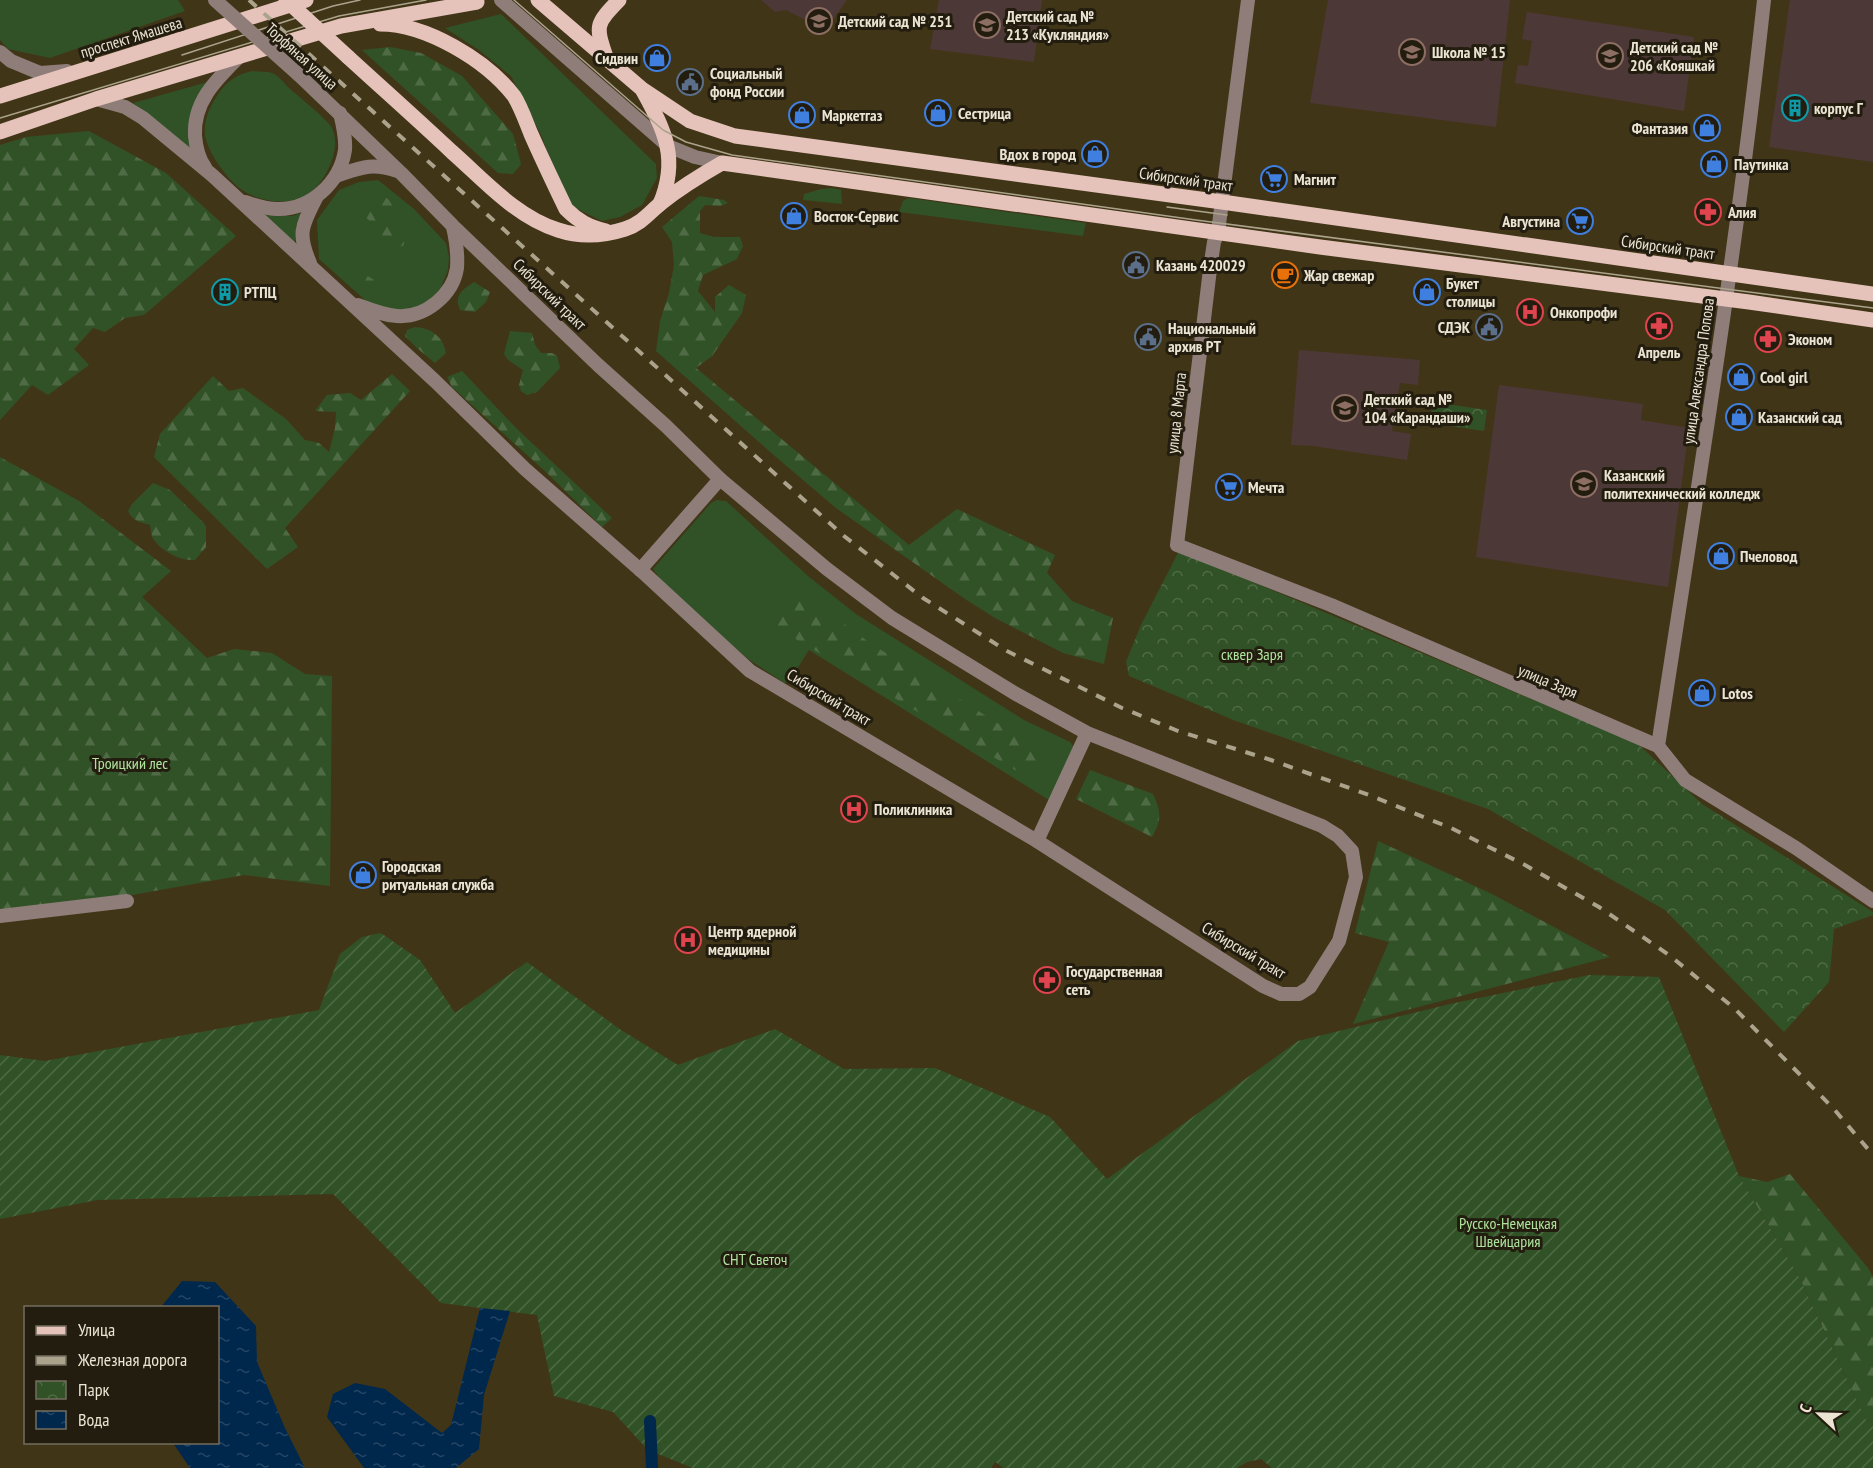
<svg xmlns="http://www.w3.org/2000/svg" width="1873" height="1468" viewBox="0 0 1873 1468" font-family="'PT Sans Narrow',sans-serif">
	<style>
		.education { fill: #4d3838 }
		.grass { fill: #315226 }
		.forest { fill: url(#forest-firs) }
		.park { fill: url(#park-crowns) }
		.garden { fill: url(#garden-furrows) }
		.water { fill: url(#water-ripples) }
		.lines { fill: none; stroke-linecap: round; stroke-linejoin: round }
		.canal { stroke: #00274c; stroke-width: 12 }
		.minor { stroke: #8e7d79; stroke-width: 14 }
		.major { stroke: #e5c3bb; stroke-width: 15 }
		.tram { stroke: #aca38d; stroke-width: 1.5 }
		.rail { stroke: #aca38d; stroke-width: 4; stroke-dasharray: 10 10; stroke-linecap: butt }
		.minor-bridge { stroke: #8e7d79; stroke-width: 14 }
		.major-bridge { stroke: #e5c3bb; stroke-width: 15 }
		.labels { text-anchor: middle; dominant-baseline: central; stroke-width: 6; stroke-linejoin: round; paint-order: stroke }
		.poi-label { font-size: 16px; font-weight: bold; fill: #ebe4d3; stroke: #231d10; text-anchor: start }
		.street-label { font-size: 16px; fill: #ebe4d3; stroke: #231d10 }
		.park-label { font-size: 16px; fill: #aee49d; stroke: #231d10 }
	</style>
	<defs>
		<pattern id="forest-firs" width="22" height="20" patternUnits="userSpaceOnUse" patternTransform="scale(1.5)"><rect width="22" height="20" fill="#315226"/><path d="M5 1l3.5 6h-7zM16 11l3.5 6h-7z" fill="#4f6b45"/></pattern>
		<pattern id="park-crowns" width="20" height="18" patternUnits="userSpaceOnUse" patternTransform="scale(1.5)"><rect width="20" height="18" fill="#315226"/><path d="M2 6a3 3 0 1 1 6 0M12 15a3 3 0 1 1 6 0" fill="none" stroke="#4f6b45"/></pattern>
		<pattern id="garden-furrows" width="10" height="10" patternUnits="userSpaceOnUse" patternTransform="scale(1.5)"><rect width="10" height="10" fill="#315226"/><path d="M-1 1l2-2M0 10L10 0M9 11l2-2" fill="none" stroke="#4f6b45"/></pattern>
		<pattern id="water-ripples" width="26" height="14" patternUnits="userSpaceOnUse" patternTransform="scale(1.5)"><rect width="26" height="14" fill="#00274c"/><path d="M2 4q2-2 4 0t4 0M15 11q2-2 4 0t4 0" fill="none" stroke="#254665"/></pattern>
	</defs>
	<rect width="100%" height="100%" fill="#413517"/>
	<!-- education -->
	<g class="education">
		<path d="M761,0H847L825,30L786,10L775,12Z"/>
		<path d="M939,0H1042L1034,62L930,49Z"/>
		<path d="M1328,0H1510L1496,127L1310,103Z"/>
		<path d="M1790,0H1873V162L1769,147Z"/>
		<path d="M1527,12L1694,37L1684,111L1515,83L1518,65L1528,66L1532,41L1522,39Z"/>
		<path d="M1299,350L1420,360L1418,385L1400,383L1392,431L1411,434L1407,460L1313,446L1291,445Z"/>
		<path d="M1499,385L1643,404L1641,420L1689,428L1668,587L1476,557Z"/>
	</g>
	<!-- grass -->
	<g class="grass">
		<path d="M0,0H178L185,11L50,58L8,49L0,40Z"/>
		<path d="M501,14L656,164L657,178L642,205L620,217L602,221L573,207L557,176L541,135L511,76L479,50L445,28Z"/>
		<path d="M253,71C259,72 266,71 272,73C278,75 284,83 289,88C297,95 329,121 332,128C341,146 329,171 319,184C302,206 270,205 247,193C230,184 208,154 205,135C203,122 210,106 217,96C226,81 237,74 253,71Z"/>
		<path d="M211,81L193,154L155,119L133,103Z"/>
		<path d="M378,180L414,209L446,243L449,257L448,270L439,292L431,300L406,312L374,308L319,259L317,220L339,190L359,182Z"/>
		<path d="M832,188L841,190L842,204L803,200L804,194L821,189Z"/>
		<path d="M909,198L1086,223L1083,236L899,212L903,201Z"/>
		<path d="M304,212L297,225L295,244L264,215L292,216Z"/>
		<path d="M717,500L726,501L808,576L856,614L1024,720L1070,742L1073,746L1072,754L1052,802L809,650L790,680L785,683L783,682L748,659L665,586L653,569L711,503Z"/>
	</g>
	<!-- forest -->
	<g class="forest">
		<path d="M390,47L421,53L462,76L513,134L521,164L513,174L498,173L362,50Z"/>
		<path d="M89,131L166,173L236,236L144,315L125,318L105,332L93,328L74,349L89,365L48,395L32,385L0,420V145L26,137Z"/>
		<path d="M375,195C394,196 394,209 399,223C401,227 405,231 407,236L403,246L389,248L381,241L384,228L377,227L364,216C364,206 365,198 375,195Z"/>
		<path d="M699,196L724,200L728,203L720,206L705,205L700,211V233L714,237H740L743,246L737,259L703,275L698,291L715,312V297L729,285L746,295L742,313L712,356L696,368L909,545L957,509L1055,555L1047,573L1072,601L1113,618L1104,664L1063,653L995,618L965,599L836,508L776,457L656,351L660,321L669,293L674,265L672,242L662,227Z"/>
		<path d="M356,269L374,280V288L372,291H365L347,278L348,271Z"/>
		<path d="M474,282L490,292L486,302L475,312L460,310C454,295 462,290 474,282Z"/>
		<path d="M415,327C432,328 443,337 446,353L435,363L417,348L405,336L407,330Z"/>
		<path d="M510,331L532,333L535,345L541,353H552L557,356L560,368L537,392L527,395L521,391L519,385L523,370L508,360L504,354Z"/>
		<path d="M462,371L516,428L612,518L602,527L547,473L452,387L447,377Z"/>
		<path d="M392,374L410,391L285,528L298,547L267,569L154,457L160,434L213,376L229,391L243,388L286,419L305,440L319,443L329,452L335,428L336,412L315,411L327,395L350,393L361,400Z"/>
		<path d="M0,457L79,501L171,571L142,597L207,658L234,649L272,653L305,674L332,676L330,886L244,875L132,895L0,912Z"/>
		<path d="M153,483L170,490L204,523L206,527V547L195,560C180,561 163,552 154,540C151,536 151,530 150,525C141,522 132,521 128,511L132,504Z"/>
		<path d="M798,590L870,643L1042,751L1032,780L774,626Z"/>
		<path d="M1090,770L1153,794C1161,812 1162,819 1152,837L1076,799Z"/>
		<path d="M1378,841L1492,894L1610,957L1353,1024L1389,942L1355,933Z"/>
		<path d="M1790,1174L1868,1268L1873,1277V1422L1866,1420L1799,1277L1739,1176L1767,1182Z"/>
	</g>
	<!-- park -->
	<g class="park">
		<path d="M1433,402L1487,410L1484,431L1430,423Z"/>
		<path d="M1179,551L1638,744L1702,804L1873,912V915L1834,929L1829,982L1784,1032L1665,910L1488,809L1236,721L1129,676L1126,662L1141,625Z"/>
	</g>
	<!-- garden -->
	<path class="garden" d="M381,933L420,960L455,1013L527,962L621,1030L678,1065L775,1029L844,1069L935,1068L1050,1117L1107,1179L1298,1041L1450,1004L1589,975L1659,977L1739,1176L1799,1277L1866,1420L1873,1422V1468H1272L1261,1459L1247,1462L1237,1468H1004L995,1462L991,1468H693L648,1450L613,1412L554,1396L537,1315L441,1303L333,1194L97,1200L0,1219V1055L45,1061L319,1010L340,954L362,937Z"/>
	<!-- water -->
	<g class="water">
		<path d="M182,1281L215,1282L256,1326L257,1362L285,1428L305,1468H190L173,1443L218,1442V1308L161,1307Z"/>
		<path d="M480,1308L510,1311L484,1395L479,1449L456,1468H364L327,1417L333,1394L355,1383L385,1389L442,1433L451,1425Z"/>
	</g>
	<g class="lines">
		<!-- canal -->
		<path class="canal" d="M650,1421L652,1468"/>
		<!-- minor -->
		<g class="minor">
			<path d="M501,0L668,146L695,157L722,163"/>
			<path d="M1248,0L1218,232L1214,242L1210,269L1177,545L1331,605L1658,746L1685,780L1796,848L1873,901"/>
			<path d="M0,52L11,61L40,73L67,71"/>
			<path d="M96,99L125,107L143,118L212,175L435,381L525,469L646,575L750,671L1037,841L1263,986L1281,994H1299L1310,987L1339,941L1356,877L1352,851L1338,836L1322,826L1087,733L1016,694L892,618L827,569L720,479L666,426L598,365L453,226L401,173L299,75"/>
			<path d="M205,167C198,158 196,147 195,136C193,101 217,79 240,56"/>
			<path d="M336,176C360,168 371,162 397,171"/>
			<path d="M245,202C255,205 266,209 277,209C310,210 340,183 345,150C346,138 343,125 340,113"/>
			<path d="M310,263C297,233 302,226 316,198"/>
			<path d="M358,305C371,310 383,315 397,316C425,318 453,295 457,268C458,254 456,240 453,227"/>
			<path d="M640,570L720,479"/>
			<path d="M1658,746C1696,498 1737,250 1764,0"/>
			<path d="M1037,841L1087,733"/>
			<path d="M0,916L127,901"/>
		</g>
		<!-- major -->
		<g class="major">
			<path d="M538,0L642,89L690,121L735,136L1222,202L1873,294"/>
			<path d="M380,24C426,24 486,60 514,96C521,107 526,122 531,134C542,159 554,184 566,209C578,221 589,227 606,231"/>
			<path d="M348,57C383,89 418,120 452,152C484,180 516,217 558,230C579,237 603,236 625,229C641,224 649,213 661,203C680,188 701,175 722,163L1320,247L1749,302L1873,320"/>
			<path d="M606,57C595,25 596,24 619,0"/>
			<path d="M643,91C665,131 679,159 660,204"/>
			<path d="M0,96L306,0"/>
			<path d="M0,132L96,99L341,26L477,2"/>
		</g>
		<!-- tram -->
		<g class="tram">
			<path d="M514,0L663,130L686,142L732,155L1196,220L1873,308"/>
			<path d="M182,55L333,6L360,0"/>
			<path d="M0,118L339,16L426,0"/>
			<path d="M1167,207L1227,215"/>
		</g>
		<!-- rail -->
		<path class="rail" d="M249,0L844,536L923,598L1007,651L1122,708L1178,731L1271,760L1369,795L1451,828L1525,865L1599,907L1669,955L1734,1008L1833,1108L1873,1155"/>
		<!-- minor-bridge -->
		<path class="minor-bridge" d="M215,0L299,75"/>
		<!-- major-bridge -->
		<path class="major-bridge" d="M286,0L348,57"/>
	</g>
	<!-- icons -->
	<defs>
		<symbol id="school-ring" viewBox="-11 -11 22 22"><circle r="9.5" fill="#231d10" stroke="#8d6e63" stroke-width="1.5"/><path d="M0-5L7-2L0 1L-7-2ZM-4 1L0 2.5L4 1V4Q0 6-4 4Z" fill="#8d6e63"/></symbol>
		<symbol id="shop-ring" viewBox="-11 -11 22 22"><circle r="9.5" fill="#231d10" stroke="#3f7fe0" stroke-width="1.5"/><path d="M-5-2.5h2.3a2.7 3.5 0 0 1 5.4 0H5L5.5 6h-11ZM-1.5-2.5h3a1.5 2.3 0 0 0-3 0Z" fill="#3f7fe0"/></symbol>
		<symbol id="civic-ring" viewBox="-11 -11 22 22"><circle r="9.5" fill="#231d10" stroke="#5c6f8a" stroke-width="1.5"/><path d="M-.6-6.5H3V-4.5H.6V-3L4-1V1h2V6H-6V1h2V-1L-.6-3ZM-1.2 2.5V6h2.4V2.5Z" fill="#5c6f8a"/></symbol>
		<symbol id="building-ring" viewBox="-11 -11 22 22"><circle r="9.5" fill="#231d10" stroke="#0f9aa8" stroke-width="1.5"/><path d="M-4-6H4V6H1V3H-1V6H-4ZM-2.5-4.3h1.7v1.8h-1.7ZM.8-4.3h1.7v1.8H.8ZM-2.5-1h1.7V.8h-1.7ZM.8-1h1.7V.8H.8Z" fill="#0f9aa8"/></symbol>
		<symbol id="supermarket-ring" viewBox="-11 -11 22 22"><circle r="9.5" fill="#231d10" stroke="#3f7fe0" stroke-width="1.5"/><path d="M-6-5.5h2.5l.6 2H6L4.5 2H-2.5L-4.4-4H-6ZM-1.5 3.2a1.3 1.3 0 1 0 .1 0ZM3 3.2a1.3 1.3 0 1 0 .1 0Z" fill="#3f7fe0"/></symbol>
		<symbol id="pharmacy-ring" viewBox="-11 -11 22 22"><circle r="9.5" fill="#231d10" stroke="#e0444e" stroke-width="1.5"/><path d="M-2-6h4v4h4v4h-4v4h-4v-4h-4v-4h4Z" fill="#e0444e"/></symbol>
		<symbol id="cafe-ring" viewBox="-11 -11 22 22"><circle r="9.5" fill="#231d10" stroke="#e8710a" stroke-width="1.5"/><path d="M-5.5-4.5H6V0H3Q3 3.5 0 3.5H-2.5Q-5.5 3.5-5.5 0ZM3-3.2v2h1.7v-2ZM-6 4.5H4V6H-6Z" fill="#e8710a"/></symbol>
		<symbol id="hospital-ring" viewBox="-11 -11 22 22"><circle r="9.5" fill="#231d10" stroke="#e0444e" stroke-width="1.5"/><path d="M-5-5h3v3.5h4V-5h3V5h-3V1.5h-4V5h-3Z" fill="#e0444e"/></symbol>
		<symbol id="university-ring" viewBox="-11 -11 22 22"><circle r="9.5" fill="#231d10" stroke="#8d6e63" stroke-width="1.5"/><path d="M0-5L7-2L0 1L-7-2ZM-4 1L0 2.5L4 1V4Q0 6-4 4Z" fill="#8d6e63"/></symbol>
	</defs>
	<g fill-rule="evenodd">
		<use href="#school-ring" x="804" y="6" width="30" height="30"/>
		<use href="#school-ring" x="972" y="10" width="30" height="30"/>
		<use href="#school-ring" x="1397" y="37" width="30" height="30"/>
		<use href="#school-ring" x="1595" y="41" width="30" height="30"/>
		<use href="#shop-ring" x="642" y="43" width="30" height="30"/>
		<use href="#civic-ring" x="675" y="67" width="30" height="30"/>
		<use href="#building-ring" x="1780" y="93" width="30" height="30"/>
		<use href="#shop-ring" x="923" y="98" width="30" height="30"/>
		<use href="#shop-ring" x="787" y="100" width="30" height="30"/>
		<use href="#shop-ring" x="1692" y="113" width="30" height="30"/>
		<use href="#shop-ring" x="1080" y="139" width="30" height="30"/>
		<use href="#shop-ring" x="1699" y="149" width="30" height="30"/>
		<use href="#supermarket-ring" x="1259" y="164" width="30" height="30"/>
		<use href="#pharmacy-ring" x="1693" y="197" width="30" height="30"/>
		<use href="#shop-ring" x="779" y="201" width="30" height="30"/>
		<use href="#supermarket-ring" x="1565" y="206" width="30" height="30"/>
		<use href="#civic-ring" x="1121" y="250" width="30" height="30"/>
		<use href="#cafe-ring" x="1270" y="260" width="30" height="30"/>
		<use href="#building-ring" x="210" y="277" width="30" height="30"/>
		<use href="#shop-ring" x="1412" y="277" width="30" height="30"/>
		<use href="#hospital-ring" x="1515" y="297" width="30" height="30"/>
		<use href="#pharmacy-ring" x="1644" y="311" width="30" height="30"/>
		<use href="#civic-ring" x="1474" y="312" width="30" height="30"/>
		<use href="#civic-ring" x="1133" y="322" width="30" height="30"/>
		<use href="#pharmacy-ring" x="1753" y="324" width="30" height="30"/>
		<use href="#shop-ring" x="1726" y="362" width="30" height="30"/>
		<use href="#school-ring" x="1330" y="393" width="30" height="30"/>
		<use href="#shop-ring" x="1724" y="402" width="30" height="30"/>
		<use href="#university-ring" x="1569" y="469" width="30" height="30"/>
		<use href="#supermarket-ring" x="1214" y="472" width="30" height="30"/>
		<use href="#shop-ring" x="1706" y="541" width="30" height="30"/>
		<use href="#shop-ring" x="1687" y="678" width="30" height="30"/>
		<use href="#hospital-ring" x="839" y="794" width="30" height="30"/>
		<use href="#shop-ring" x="348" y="860" width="30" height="30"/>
		<use href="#hospital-ring" x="673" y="925" width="30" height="30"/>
		<use href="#pharmacy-ring" x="1032" y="965" width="30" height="30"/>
	</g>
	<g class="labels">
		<!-- poi labels -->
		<g class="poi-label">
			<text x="1006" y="16">Детский сад №<tspan x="1006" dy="18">213 «Кукляндия»</tspan></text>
			<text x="838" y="21">Детский сад № 251</text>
			<text x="1630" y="47">Детский сад №<tspan x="1630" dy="18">206 «Кояшкай</tspan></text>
			<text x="1432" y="52">Школа № 15</text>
			<text x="638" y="58" text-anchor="end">Сидвин</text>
			<text x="710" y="73">Социальный<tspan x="710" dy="18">фонд России</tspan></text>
			<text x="1814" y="108">корпус Г</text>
			<text x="958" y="113">Сестрица</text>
			<text x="822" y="115">Маркетгаз</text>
			<text x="1688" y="128" text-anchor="end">Фантазия</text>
			<text x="1076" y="154" text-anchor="end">Вдох в город</text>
			<text x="1734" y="164">Паутинка</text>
			<text x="1294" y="179">Магнит</text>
			<text x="1728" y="212">Алия</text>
			<text x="814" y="216">Восток-Сервис</text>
			<text x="1560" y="221" text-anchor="end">Августина</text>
			<text x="1156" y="265">Казань 420029</text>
			<text x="1304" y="275">Жар свежар</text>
			<text x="1446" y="283">Букет<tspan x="1446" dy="18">столицы</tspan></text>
			<text x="244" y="292">РТПЦ</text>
			<text x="1550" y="312">Онкопрофи</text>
			<text x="1470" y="327" text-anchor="end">СДЭК</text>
			<text x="1168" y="328">Национальный<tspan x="1168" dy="18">архив РТ</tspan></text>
			<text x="1788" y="339">Эконом</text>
			<text x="1659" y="352" text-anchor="middle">Апрель</text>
			<text x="1760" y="377">Cool girl</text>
			<text x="1364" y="399">Детский сад №<tspan x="1364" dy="18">104 «Карандаши»</tspan></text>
			<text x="1758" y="417">Казанский сад</text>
			<text x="1604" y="475">Казанский<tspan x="1604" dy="18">политехнический колледж</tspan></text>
			<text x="1248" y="487">Мечта</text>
			<text x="1740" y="556">Пчеловод</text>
			<text x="1722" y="693">Lotos</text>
			<text x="874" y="809">Поликлиника</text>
			<text x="382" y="866">Городская<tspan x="382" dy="18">ритуальная служба</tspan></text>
			<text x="708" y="931">Центр ядерной<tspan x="708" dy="18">медицины</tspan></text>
			<text x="1066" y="971">Государственная<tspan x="1066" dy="18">сеть</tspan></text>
		</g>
		<!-- street labels -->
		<g class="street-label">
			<text transform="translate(131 37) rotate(-17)">проспект Ямашева</text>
			<text transform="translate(302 56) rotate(42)">Торфяная улица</text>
			<text transform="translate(1186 179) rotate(8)">Сибирский тракт</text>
			<text transform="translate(1668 247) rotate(8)">Сибирский тракт</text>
			<text transform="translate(550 294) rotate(44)">Сибирский тракт</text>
			<text transform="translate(1698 371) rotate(-82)">улица Александра Попова</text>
			<text transform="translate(1176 413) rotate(-84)">улица 8 Марта</text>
			<text transform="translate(1548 681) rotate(23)">улица Заря</text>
			<text transform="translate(829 697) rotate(31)">Сибирский тракт</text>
			<text transform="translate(1244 950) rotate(31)">Сибирский тракт</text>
		</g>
		<!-- park labels -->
		<g class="park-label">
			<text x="1252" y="654">сквер Заря</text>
			<text x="130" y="763">Троицкий лес</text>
			<text x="1508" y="1223">Русско-Немецкая<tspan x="1508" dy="18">Швейцария</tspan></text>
			<text x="755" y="1259">СНТ Светоч</text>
		</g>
	</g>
	<!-- legend -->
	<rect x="24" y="1306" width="195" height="138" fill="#231d10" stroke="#736d5e" stroke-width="1.5"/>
	<rect x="36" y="1326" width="30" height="9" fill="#e5c3bb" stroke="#736d5e" stroke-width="1.5"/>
	<text x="78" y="1336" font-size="18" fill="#ebe4d3">Улица</text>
	<rect x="36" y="1356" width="30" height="9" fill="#aca38d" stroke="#736d5e" stroke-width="1.5"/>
	<text x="78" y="1366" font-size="18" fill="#ebe4d3">Железная дорога</text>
	<rect x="36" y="1381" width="30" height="18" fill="url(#park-crowns)" stroke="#736d5e" stroke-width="1.5"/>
	<text x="78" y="1396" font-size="18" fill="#ebe4d3">Парк</text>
	<rect x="36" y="1411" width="30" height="18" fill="url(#water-ripples)" stroke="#736d5e" stroke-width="1.5"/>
	<text x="78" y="1426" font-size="18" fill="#ebe4d3">Вода</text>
	<!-- north arrow -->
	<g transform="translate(1819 1414) rotate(292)" stroke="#231d10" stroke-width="4.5" paint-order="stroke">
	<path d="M0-4.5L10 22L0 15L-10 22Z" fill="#ebe4d3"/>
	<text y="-9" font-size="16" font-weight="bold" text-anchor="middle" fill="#ebe4d3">С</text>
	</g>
</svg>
